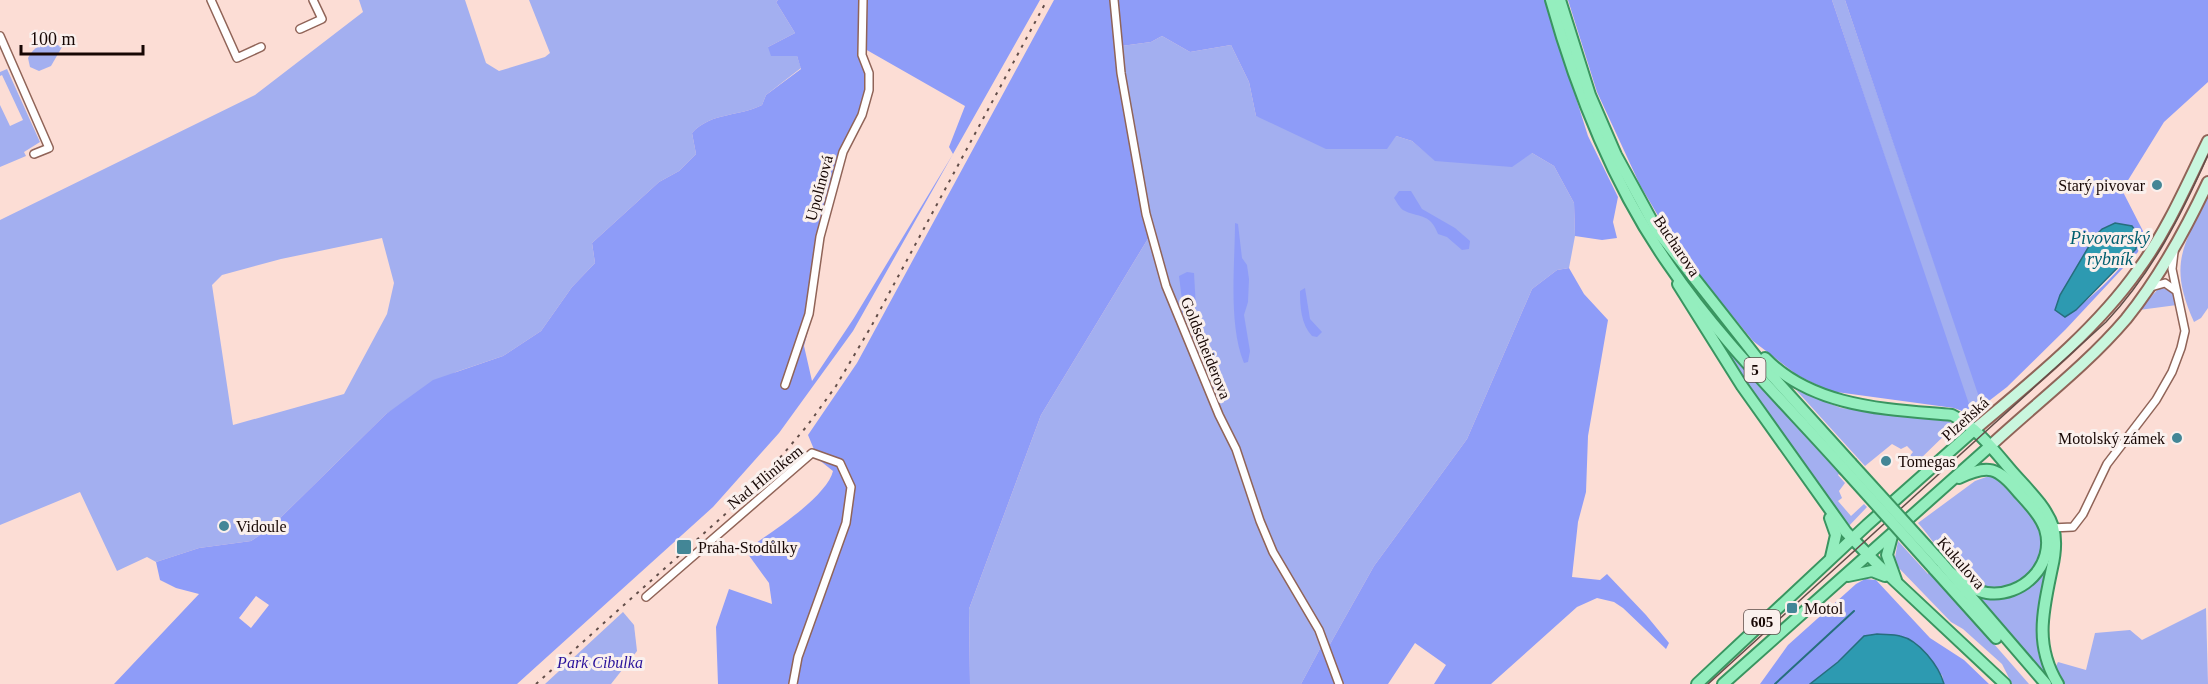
<svg xmlns="http://www.w3.org/2000/svg" width="2208" height="684" viewBox="0 0 2208 684" font-family="'Times New Roman',serif">
	<style>
		.green { fill: #a3aff0; fill-rule: evenodd }
		.forest { fill: #8e9cf8; fill-rule: evenodd }
		.water { fill: #2d9ab1; stroke: #266e7d; stroke-width: 1.5 }
		.lines { fill: none; stroke-linecap: round; stroke-linejoin: round }
		.stream { stroke: #266e7d; stroke-width: 2 }
		.minor-casing { stroke: #906458; stroke-width: 10 }
		.secondary-casing { stroke: #906458; stroke-width: 14 }
		.primary-casing { stroke: #399560; stroke-width: 14 }
		.minor { stroke: #fff; stroke-width: 7 }
		.secondary { stroke: #c9f6de; stroke-width: 10 }
		.primary { stroke: #94eebe; stroke-width: 10 }
		.tram { stroke: #634e49; stroke-width: 1.5 }
		.rail { stroke: #634e49; stroke-width: 2; stroke-dasharray: 3 6; stroke-linecap: butt }
		.primary-bridge-casing { stroke: #399560; stroke-width: 14; stroke-linecap: butt }
		.primary-bridge { stroke: #94eebe; stroke-width: 10 }
		.poi-dot { fill: #438696; stroke: #faf0ed; stroke-width: 2 }
		.labels { text-anchor: middle; dominant-baseline: central; stroke-width: 6; stroke-linejoin: round; paint-order: stroke }
		.shield { fill: #faf0ed; stroke: #5b4d4a; stroke-width: 1.5 }
		.shield-label { font-size: 15px; font-weight: bold; fill: #170704 }
		.poi-label { font-size: 16px; fill: #170704; stroke: #faf0ed; text-anchor: start }
		.street-label { font-size: 16px; fill: #170704; stroke: #faf0ed }
		.park-label { font-size: 16px; font-style: italic; fill: #29129b; stroke: #faf0ed }
		.water-label { font-size: 18px; font-style: italic; fill: #005e6f; stroke: #faf0ed }
	</style>
	<rect width="100%" height="100%" fill="#fcddd5"/>
	<!-- green -->
	<g class="green">
		<path d="M359,0H465L486,63L499,71L545,57L550,53L529,0H778L776,2L795,33L768,47L797,56L801,68L766,95L762,105C739,117 711,112 692,133L696,154L679,171L659,182L592,243L595,263L572,287L541,331L503,356L456,372L386,414L269,529L251,541L199,548L156,562L147,557L117,571L80,492L0,525V220L255,95L363,12ZM382,238L394,283L387,314L344,394L233,425L212,285L222,275L281,259Z"/>
		<path d="M1832,0H1845L1982,403L1969,408Z"/>
		<path d="M1162,36L1190,52L1231,45L1249,82L1256,116L1396,136L1412,141L1436,161L1532,153L1554,166L1574,203L1575,236L1569,268L1557,270L1532,289L1467,439L1374,566L1329,646L1323,643L1301,684H970L969,609L1041,415L1149,237L1114,47L1151,42Z"/>
		<path d="M55,44L62,47L51,66L39,71L30,67L28,58C34,46 42,44 55,44Z"/>
		<path d="M7,69L40,142L24,152L26,156L0,167V105L10,126L23,120L2,75L0,76V72Z"/>
		<path d="M2208,195V308L2201,318L2194,322C2168,264 2183,247 2208,195Z"/>
		<path d="M2159,288C2171,288 2175,293 2177,305L2139,310Z"/>
		<path d="M1707,323L1840,473L1838,475L1845,483L1839,491L1842,498L1838,501L1851,516L1864,504L1867,507L1847,528L1837,510L1744,382Z"/>
		<path d="M1796,390L1841,408L1948,420L1954,426L1915,464L1909,457L1913,452L1907,446L1901,449L1892,444L1865,466Z"/>
		<path d="M1989,472C2008,486 2033,506 2040,530C2051,569 2007,603 1972,583C1953,572 1934,541 1918,523L1975,481L1989,476Z"/>
		<path d="M1898,541L1928,574L1931,572L2029,684H2012L2002,664L1963,629L1951,622L1894,563Z"/>
		<path d="M2046,571L2036,633L2039,656L2048,679L1973,595C2003,601 2026,598 2046,571Z"/>
		<path d="M2206,608L2208,684H2062L2054,670L2058,662L2086,670L2095,633L2130,630L2142,640Z"/>
		<path d="M623,612L634,625L637,651L611,684H545Z"/>
	</g>
	<!-- forest -->
	<g class="forest">
		<path d="M778,0H1040L853,331L779,433L713,507L517,684H114L199,594L176,588L160,580L156,562L199,548L251,541L269,529L386,414L433,380L503,356L541,331L572,287L595,263L592,243L659,182L679,171L696,154L692,133C711,112 739,117 762,105L766,95L801,69L797,56H771L768,47L795,33L776,2ZM865,49L965,106L949,147L953,154L854,318L812,381L804,346L814,309L823,237L844,159L865,116L872,90V72ZM256,596L269,605L251,628L239,618Z"/>
		<path d="M1054,0H1545L1588,136L1618,197L1613,222L1617,238L1602,240L1575,236L1574,203L1554,166L1532,153L1512,167L1435,161L1412,141L1396,136L1387,149H1326L1256,116L1249,82L1231,45L1190,52L1162,36L1151,42L1114,47L1149,237L1041,415L969,609L970,684H718L716,627L729,589L772,604L769,583L745,550C768,535 827,497 833,471L818,459L808,435L857,363Z"/>
		<path d="M1568,0H1832L1970,407L1981,403L1845,0H2208V82L2164,122L2122,190L2143,231L2138,252L2066,329L2007,387L1981,407L1962,411L1954,408L1829,391L1797,375L1753,341L1677,248L1640,185L1597,92ZM2102,229L2137,233C2140,258 2085,303 2065,317L2060,295Z"/>
		<path d="M1399,191H1411L1422,209L1455,228L1470,241L1469,249L1462,250L1447,237L1438,234C1430,212 1417,218 1403,210C1400,208 1396,201 1394,198Z"/>
		<path d="M1235,223L1238,224L1242,258L1247,265L1249,279L1248,302L1244,315L1250,351L1248,362L1244,363C1228,324 1235,264 1235,223Z"/>
		<path d="M1569,268L1584,294L1608,320L1588,436L1586,492L1578,522L1572,577L1600,580L1607,574L1646,615L1669,643L1666,649L1623,608L1614,602L1597,598L1577,607L1491,684H1434L1446,665L1415,643L1388,684H1342L1329,646L1374,566L1467,439L1532,289L1557,270Z"/>
		<path d="M1187,272L1194,273L1196,309L1190,313L1183,308L1179,276Z"/>
		<path d="M1305,288L1310,319L1322,332L1317,337L1312,336C1301,324 1300,307 1300,291Z"/>
		<path d="M1865,579L1876,580L1930,638L1964,660L1989,684H1944L1942,675L1864,636L1838,662L1810,684H1760L1788,645L1856,584Z"/>
		<path d="M1323,643L1335,684H1301Z"/>
	</g>
	<!-- water -->
	<g class="water">
		<path d="M2115,223L2132,226L2137,233L2136,249L2076,310L2065,317L2055,310L2060,295L2095,236L2102,229Z"/>
		<path d="M1877,634C1884,635 1893,634 1900,636C1919,640 1939,666 1944,684H1810L1838,662L1864,636Z"/>
	</g>
	<g class="lines">
		<!-- stream -->
		<path class="stream" d="M1775,684L1854,611"/>
		<defs>
			<g id="minor">
				<path d="M211,0L237,58L261,47"/>
				<path d="M1114,0L1121,73L1146,214L1166,286L1219,415L1236,449L1260,521L1273,552L1319,630L1339,684"/>
				<path d="M300,29L322,19L313,0"/>
				<path d="M0,36L49,148L34,154"/>
				<path d="M2151,287L2165,283L2175,290"/>
				<path d="M785,385L809,314L820,237L843,152L862,115L869,90V73L862,55L863,0"/>
				<path d="M2051,528L2073,527L2083,514L2107,464L2156,400L2172,372L2181,348L2185,331L2172,269L2174,252"/>
				<path d="M646,597L812,453L840,463L851,487L846,523L798,657L793,684"/>
			</g>
			<g id="secondary">
				<path d="M1974,430C2031,382 2095,331 2138,270C2167,231 2187,184 2208,141"/>
				<path d="M1989,447C2034,405 2086,366 2126,319C2160,277 2185,231 2208,182"/>
			</g>
			<g id="primary">
				<path d="M1551,0C1577,93 1613,185 1669,265C1719,339 1785,403 1844,469"/>
				<path d="M1560,0L1590,95L1616,155L1658,232L1765,368L1851,463"/>
				<path d="M1678,284L1742,386L1846,532L1879,566L2005,684"/>
				<path d="M1765,358C1814,408 1887,409 1952,415C1975,426 1993,449 2009,468C2024,486 2046,505 2053,527C2057,541 2055,555 2052,568C2043,611 2034,645 2058,684"/>
				<path d="M1830,518L1836,535L1831,557"/>
				<path d="M1892,536L1887,555L1896,580"/>
				<path d="M1941,562L2046,684"/>
				<path d="M1934,569L1996,638"/>
				<path d="M1951,573C1962,581 1973,591 1987,593C2022,598 2056,565 2045,529C2040,515 2028,503 2018,492C1998,467 1988,464 1959,478"/>
				<path d="M1848,576L1872,571L1885,576"/>
				<path d="M1697,684L1867,525L1974,430"/>
				<path d="M1723,684L1989,447"/>
			</g>
		</defs>
		<!-- minor casing -->
		<use href="#minor" class="minor-casing"/>
		<!-- secondary casing -->
		<use href="#secondary" class="secondary-casing"/>
		<!-- primary casing -->
		<use href="#primary" class="primary-casing"/>
		<!-- minor -->
		<use href="#minor" class="minor"/>
		<!-- secondary -->
		<use href="#secondary" class="secondary"/>
		<!-- primary -->
		<use href="#primary" class="primary"/>
		<!-- tram -->
		<path class="tram" d="M1708,684L2106,322C2152,273 2181,216 2208,155"/>
		<!-- rail -->
		<path class="rail" d="M536,684L732,508L767,473L807,426L836,386L872,325L1047,0"/>
		<defs>
			<g id="primary-bridge">
				<path d="M1851,463L1941,562"/>
				<path d="M1844,469L1934,569"/>
			</g>
		</defs>
		<!-- primary-bridge casing -->
		<use href="#primary-bridge" class="primary-bridge-casing"/>
		<!-- primary-bridge -->
		<use href="#primary-bridge" class="primary-bridge"/>
	</g>
	<!-- markers -->
	<g class="poi-dot">
		<circle cx="2157" cy="185" r="6"/>
		<circle cx="2177" cy="438" r="6"/>
		<circle cx="1886" cy="461" r="6"/>
		<circle cx="224" cy="526" r="6"/>
		<rect x="676" y="539" width="16" height="16" rx="3"/>
		<rect x="1786" y="602" width="12" height="12" rx="3"/>
	</g>
	<g class="labels">
		<!-- shield labels -->
		<g class="shield">
			<rect x="1744.5" y="358" width="21" height="24" rx="4.5"/>
			<rect x="1744" y="610" width="36" height="24" rx="4.5"/>
		</g>
		<g class="shield-label">
			<text x="1755" y="370">5</text>
			<text x="1762" y="622">605</text>
		</g>
		<!-- poi labels -->
		<g class="poi-label">
			<text x="2145" y="185" text-anchor="end">Starý pivovar</text>
			<text x="2165" y="438" text-anchor="end">Motolský zámek</text>
			<text x="1898" y="461">Tomegas</text>
			<text x="236" y="526">Vidoule</text>
			<text x="698" y="547">Praha-Stodůlky</text>
			<text x="1804" y="608">Motol</text>
		</g>
		<!-- street labels -->
		<g class="street-label">
			<text transform="translate(819 188) rotate(-75)">Upolínová</text>
			<text transform="translate(1677 246) rotate(56)">Bucharova</text>
			<text transform="translate(1206 348) rotate(68)">Goldscheiderova</text>
			<text transform="translate(1965 419) rotate(-42)">Plzeňská</text>
			<text transform="translate(765 477) rotate(-39)">Nad Hliníkem</text>
			<text transform="translate(1961 563) rotate(49)">Kukulova</text>
		</g>
		<!-- park labels -->
		<g class="park-label">
			<text x="600" y="662">Park Cibulka</text>
		</g>
		<!-- water labels -->
		<g class="water-label">
			<text x="2110" y="238">Pivovarský<tspan x="2110" dy="21">rybník</tspan></text>
		</g>
	</g>
	<!-- scale -->
	<path d="M21 45v9h122v-9" fill="none" stroke="#170704" stroke-width="3"/>
	<text x="30" y="45" font-size="18" fill="#170704" stroke="#faf0ed" stroke-width="4.5" paint-order="stroke">100 m</text>
</svg>
